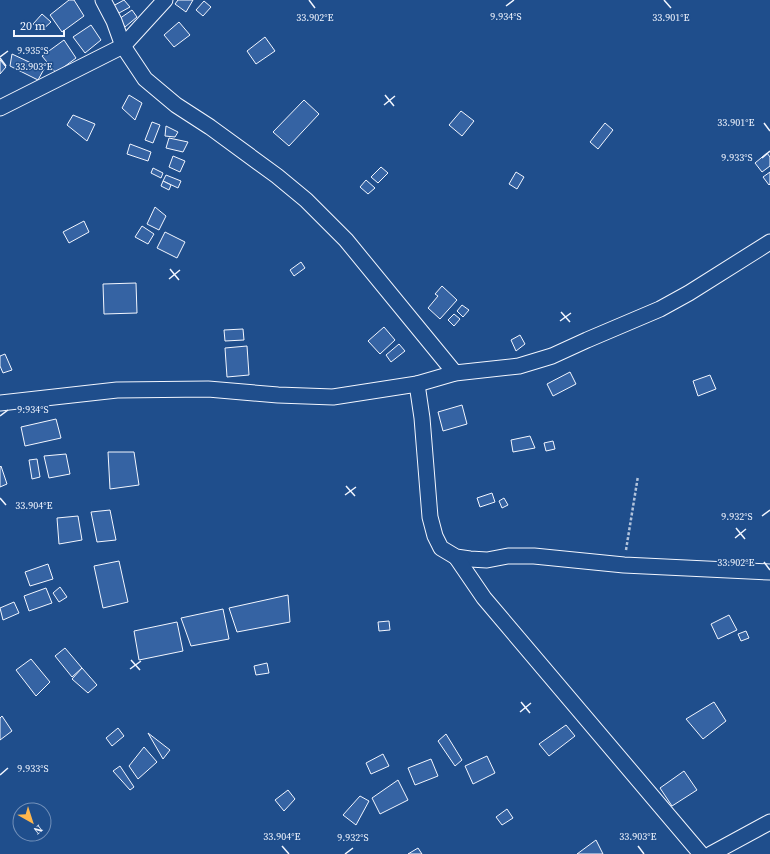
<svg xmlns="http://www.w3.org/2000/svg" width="770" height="854" viewBox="0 0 770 854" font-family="'Source Serif 4',serif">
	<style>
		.building { fill: #3563a3; stroke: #f2f6ff }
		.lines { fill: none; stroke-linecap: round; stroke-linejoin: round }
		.street-casing { stroke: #f2f6ff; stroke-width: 17 }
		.path { stroke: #b3c4dc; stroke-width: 2.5; stroke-dasharray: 3 2; stroke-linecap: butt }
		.street { stroke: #1f4e8c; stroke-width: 15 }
		.ticks { fill: none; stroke: #f2f6ff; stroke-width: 1.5 }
		.ticks-label { font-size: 10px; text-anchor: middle; fill: #f2f6ff; stroke: #1f4e8c; stroke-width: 3; stroke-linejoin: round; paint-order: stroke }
	</style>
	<rect width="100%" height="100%" fill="#1f4e8c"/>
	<!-- building -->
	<g class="building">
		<path d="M69,0H74L84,16L62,32L50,15Z"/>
		<path d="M124,0L130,7L119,13L113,6Z"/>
		<path d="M178,0H193L186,12L175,4Z"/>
		<path d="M204,1L211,7L203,16L196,10Z"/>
		<path d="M132,10L137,17L125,27L119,19Z"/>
		<path d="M42,14L51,22L41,31L33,24Z"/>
		<path d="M179,22L190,35L174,47L164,35Z"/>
		<path d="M91,25L101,40L85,53L73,37Z"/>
		<path d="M265,37L275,51L256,64L247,51Z"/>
		<path d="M64,40L76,58L56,73L42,56Z"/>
		<path d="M12,54L44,69L38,80L10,66Z"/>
		<path d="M0,60L6,67L0,74Z"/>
		<path d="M129,95L142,103L135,120L122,108Z"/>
		<path d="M304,100L319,114L289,146L273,132Z"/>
		<path d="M461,111L474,121L462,136L449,125Z"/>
		<path d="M73,115L95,124L87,141L67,125Z"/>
		<path d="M152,122L160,125L153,143L145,140Z"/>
		<path d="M605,123L613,130L598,149L590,142Z"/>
		<path d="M166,126L178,132L175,137L165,136Z"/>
		<path d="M169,138L188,142L183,152L166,148Z"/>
		<path d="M130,144L151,152L148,161L127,154Z"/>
		<path d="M767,153L770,157V166L762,172L755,163Z"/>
		<path d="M173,156L185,161L180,172L169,167Z"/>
		<path d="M381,167L388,173L378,183L371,177Z"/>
		<path d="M153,168L163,173L161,178L151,173Z"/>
		<path d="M516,172L524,177L517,189L509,184Z"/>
		<path d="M770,172V184L769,185L763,177Z"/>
		<path d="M166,175L181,181L178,188L163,181Z"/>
		<path d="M366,180L375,188L368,194L360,187Z"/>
		<path d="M163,181L171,185L169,190L161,186Z"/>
		<path d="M155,207L166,216L159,230L147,224Z"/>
		<path d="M84,221L89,232L69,243L63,232Z"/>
		<path d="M142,226L154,234L148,244L135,237Z"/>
		<path d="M165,232L185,242L177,258L157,248Z"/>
		<path d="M301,262L305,268L294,276L290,270Z"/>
		<path d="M136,283L137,313L104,314L103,284Z"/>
		<path d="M442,286L457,300L440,319L428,308L438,296L435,294Z"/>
		<path d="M462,305L469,310L463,317L457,311Z"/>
		<path d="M454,314L460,319L454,326L448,320Z"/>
		<path d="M384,327L395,340L380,354L368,341Z"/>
		<path d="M243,329L244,340L225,341L224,330Z"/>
		<path d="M520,335L525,344L516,351L511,340Z"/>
		<path d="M399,344L405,351L391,362L386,355Z"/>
		<path d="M247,346L249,375L227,377L225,348Z"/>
		<path d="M5,354L12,370L3,373L0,366V356Z"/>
		<path d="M570,372L576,384L553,396L547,384Z"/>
		<path d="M710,375L716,389L698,396L693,381Z"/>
		<path d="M462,405L467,424L443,431L438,412Z"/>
		<path d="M56,419L61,438L25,446L21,427Z"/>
		<path d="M530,436L535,448L513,452L511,440Z"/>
		<path d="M553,441L555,449L546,451L544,443Z"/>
		<path d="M108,452H134L139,485L110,489Z"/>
		<path d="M66,454L70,474L49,478L44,456Z"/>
		<path d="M37,459L40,477L32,479L29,460Z"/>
		<path d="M1,466L7,484L0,487V467Z"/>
		<path d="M492,493L495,502L480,507L477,498Z"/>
		<path d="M504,498L508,505L502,508L499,501Z"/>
		<path d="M110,510L116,540L97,542L91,512Z"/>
		<path d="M78,516L82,540L59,544L57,518Z"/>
		<path d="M119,561L128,602L103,608L94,566Z"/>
		<path d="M48,564L53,579L30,586L25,572Z"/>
		<path d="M60,587L67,597L59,602L53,593Z"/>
		<path d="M46,588L52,603L29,611L24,596Z"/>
		<path d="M288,595L290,622L237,632L229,608Z"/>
		<path d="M14,602L19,613L3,620L0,608Z"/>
		<path d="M223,609L229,639L191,646L181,618Z"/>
		<path d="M729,615L737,630L718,639L711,624Z"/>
		<path d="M389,621L390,630L379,631L378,622Z"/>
		<path d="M177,622L183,651L139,660L134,631Z"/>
		<path d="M746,631L749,638L741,641L738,634Z"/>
		<path d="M65,648L82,668L72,677L55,656Z"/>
		<path d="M31,659L50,682L36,696L16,670Z"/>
		<path d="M267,663L269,673L256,675L254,666Z"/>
		<path d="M82,668L97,685L88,693L72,679Z"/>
		<path d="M714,702L726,721L703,739L686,719Z"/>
		<path d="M2,716L12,731L0,740V718Z"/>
		<path d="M566,725L575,736L549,756L539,744Z"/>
		<path d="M118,728L124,736L112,746L106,738Z"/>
		<path d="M148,733L170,750L163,759Z"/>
		<path d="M446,734L462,760L455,766L438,741Z"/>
		<path d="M144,747L157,762L138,779L129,766Z"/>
		<path d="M383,754L389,766L371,774L366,763Z"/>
		<path d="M487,756L495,773L473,784L465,766Z"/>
		<path d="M431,759L438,776L415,785L408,768Z"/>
		<path d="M120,766L134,787L130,790L113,771Z"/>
		<path d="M684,771L697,790L672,806L660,788Z"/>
		<path d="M398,780L408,800L380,814L372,798Z"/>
		<path d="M288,790L295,799L284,811L275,800Z"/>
		<path d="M360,796L369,801L356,825L343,815Z"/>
		<path d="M507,809L513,818L502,825L496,817Z"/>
		<path d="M596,840L603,854H577Z"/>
		<path d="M418,848L422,854H408Z"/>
	</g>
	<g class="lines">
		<defs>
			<g id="street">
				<path d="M103,0L114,21L123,46L145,79L176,105L210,127L277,176L306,200L346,240L455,373"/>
				<path d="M0,108L123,46L165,0"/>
				<path d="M417,384L422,418L430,517L435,536L441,548L456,557L470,559L487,560L508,556H534L624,565L770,572"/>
				<path d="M0,403L117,390L208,389L278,395L333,397L417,384L455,373L519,366L552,356L587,340L660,309L689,293L770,242"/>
				<path d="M456,557L484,598L701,854"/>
				<path d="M711,854L770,822"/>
			</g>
		</defs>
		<!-- street casing -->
		<use href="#street" class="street-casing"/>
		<!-- path -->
		<path class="path" d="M626,550L638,476"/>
		<!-- street -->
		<use href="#street" class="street"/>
	</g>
	<!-- ticks -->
	<path class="ticks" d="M309,0L315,8M664,0L671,8M506,6L514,0M0,57L8,51M0,58L6,66M385,95L394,106M384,105L395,96M764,123L770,131M762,158L770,151M170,269L179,280M169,279L180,270M561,312L570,322M560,321L571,313M0,416L8,410M346,486L355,496M345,495L356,487M0,498L6,505M762,516L770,510M736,528L745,539M735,538L746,529M764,562L770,570M131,660L140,670M130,669L141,661M521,702L530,713M520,712L531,703M0,775L8,768M282,846L289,854M638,846L644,854M345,854L353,848"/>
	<g class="ticks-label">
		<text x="506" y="20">9.934°S</text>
		<text x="315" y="21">33.902°E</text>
		<text x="671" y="21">33.901°E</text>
		<text x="33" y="54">9.935°S</text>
		<text x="34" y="70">33.903°E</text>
		<text x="736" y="126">33.901°E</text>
		<text x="737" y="161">9.933°S</text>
		<text x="33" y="413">9.934°S</text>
		<text x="34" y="509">33.904°E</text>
		<text x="737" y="520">9.932°S</text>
		<text x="736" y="566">33.902°E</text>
		<text x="33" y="772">9.933°S</text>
		<text x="282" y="840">33.904°E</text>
		<text x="638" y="840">33.903°E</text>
		<text x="353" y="841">9.932°S</text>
	</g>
	<!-- north arrow -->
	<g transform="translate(32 822) rotate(141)"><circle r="19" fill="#1f4e8c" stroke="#7391ba"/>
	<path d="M0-3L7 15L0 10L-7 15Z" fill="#ffb74d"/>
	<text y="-6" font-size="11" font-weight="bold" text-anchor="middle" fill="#f2f6ff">N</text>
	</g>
	<!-- scale -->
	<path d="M14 30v6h50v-6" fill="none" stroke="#f2f6ff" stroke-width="2"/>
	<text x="20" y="30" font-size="12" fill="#f2f6ff" stroke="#1f4e8c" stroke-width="3" paint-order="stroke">20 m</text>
</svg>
